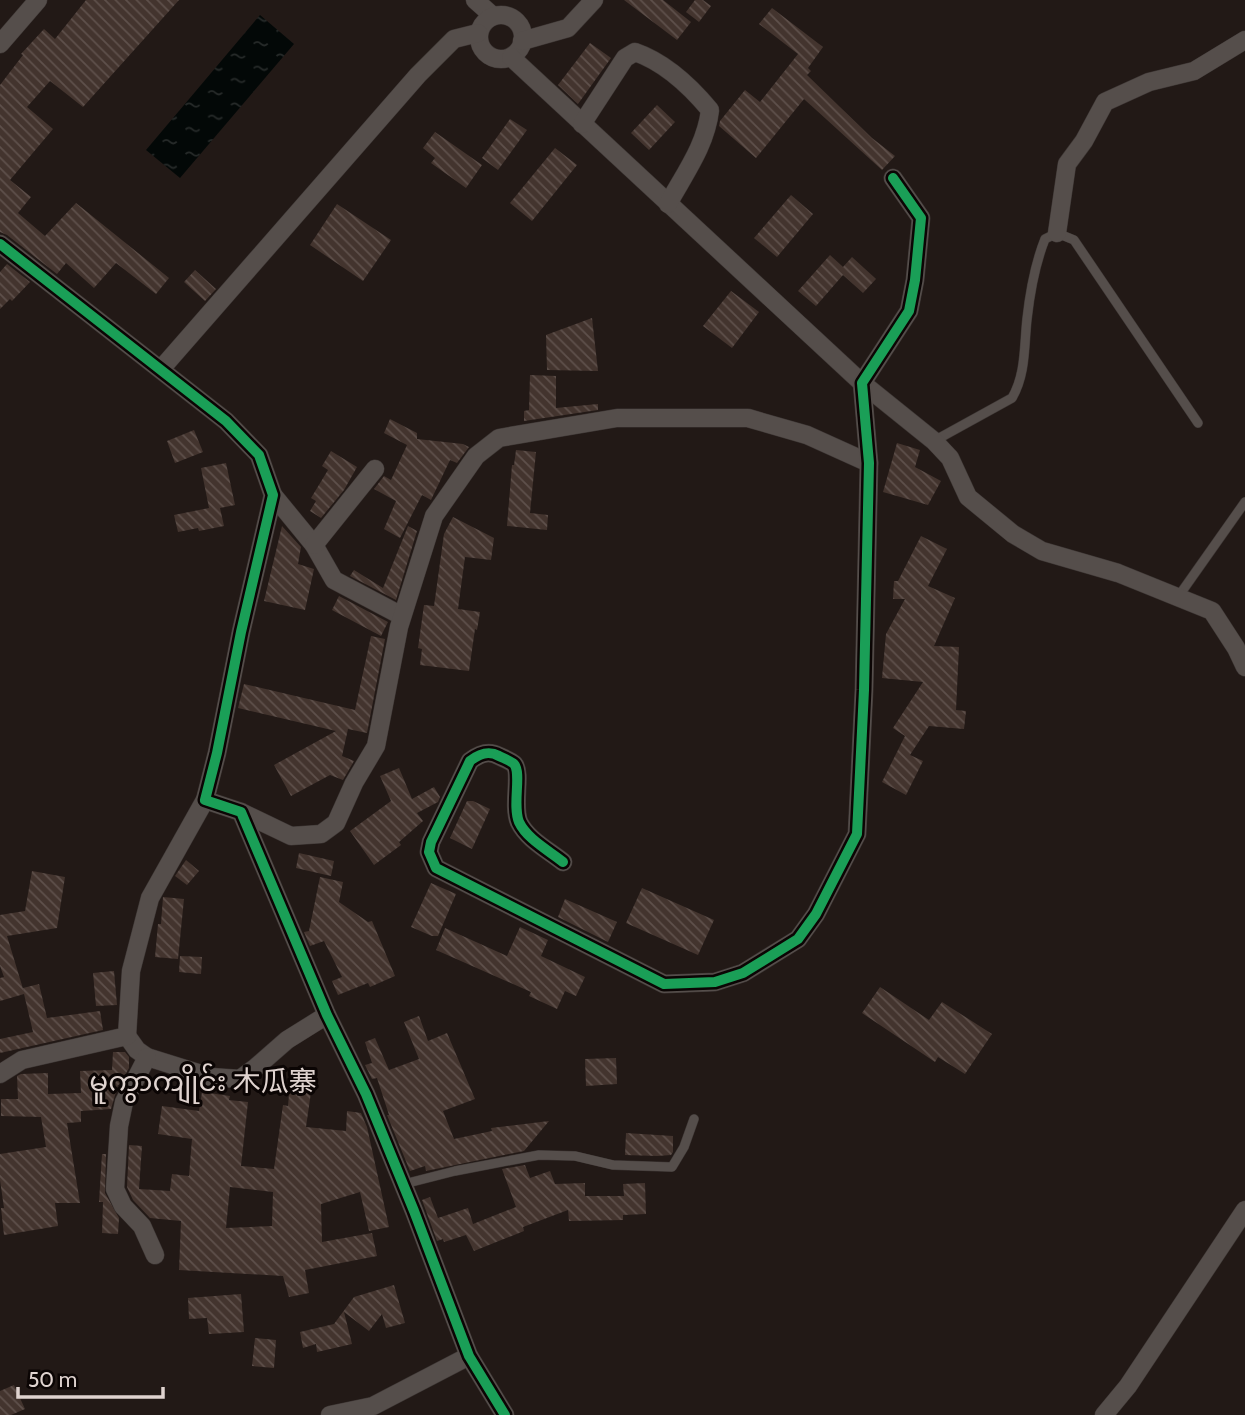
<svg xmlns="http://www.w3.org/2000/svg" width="1245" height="1415" viewBox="0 0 1245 1415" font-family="Cabin,'Noto Sans SC','Noto Sans Myanmar',sans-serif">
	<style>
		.water { fill: url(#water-ripples) }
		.building { fill: url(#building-back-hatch); fill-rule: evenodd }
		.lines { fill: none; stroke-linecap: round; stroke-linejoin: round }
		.lane-casing { stroke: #3d3634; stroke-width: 10 }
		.street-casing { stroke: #3d3634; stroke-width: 19 }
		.lane { stroke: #554e4b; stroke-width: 9 }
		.street { stroke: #554e4b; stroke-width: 18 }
		.cycleway-casing { stroke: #0b0504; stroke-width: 15 }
		.cycleway { stroke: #1a9f57; stroke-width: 10 }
		.labels { text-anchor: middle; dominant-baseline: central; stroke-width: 6; stroke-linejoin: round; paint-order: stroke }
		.quarter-label { font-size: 28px; fill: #dfd3cf; stroke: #0b0504 }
	</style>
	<defs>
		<pattern id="water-ripples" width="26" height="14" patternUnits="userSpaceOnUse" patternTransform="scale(1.75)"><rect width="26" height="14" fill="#030807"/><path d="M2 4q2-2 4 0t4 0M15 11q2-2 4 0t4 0" fill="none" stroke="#272b2a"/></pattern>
		<pattern id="building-back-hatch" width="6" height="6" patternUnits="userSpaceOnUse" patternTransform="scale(1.75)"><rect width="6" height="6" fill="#43342e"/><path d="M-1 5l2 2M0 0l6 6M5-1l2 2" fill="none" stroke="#5e504b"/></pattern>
	</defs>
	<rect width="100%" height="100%" fill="#221916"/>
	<!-- water -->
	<path class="water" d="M260,15L294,44L180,178L146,150Z"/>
	<!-- building -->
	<g class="building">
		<path d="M86,0H179L83,107L50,81L27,107L53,129L10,180L31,197L18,213L45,236L76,203L169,278L156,294L116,263L94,288L66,263L57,274L7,235L0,232V85L23,55L21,54L44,29L55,39Z"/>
		<path d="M624,0H663L691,22L677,40Z"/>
		<path d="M695,0H703L711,6L699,22L686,12Z"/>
		<path d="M772,8L823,47L808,68L811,71L807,75L872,138L895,156L882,170L804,99L756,158L719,126L720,121L745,90L760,102L798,54L759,24Z"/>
		<path d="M590,43L611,58L578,104L558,85Z"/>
		<path d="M657,105L675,122L649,150L631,133Z"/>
		<path d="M510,119L527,130L498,170L482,158Z"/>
		<path d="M435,132L482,165L466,188L431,163L435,158L423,148Z"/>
		<path d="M555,148L577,165L532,221L510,203Z"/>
		<path d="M791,195L813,214L777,257L754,238Z"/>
		<path d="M337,204L391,240L363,281L310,245Z"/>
		<path d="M830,255L843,267L852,257L876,279L863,293L843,275L816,306L798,291Z"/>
		<path d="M7,264L30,282L12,301L10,299L0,309V272Z"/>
		<path d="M195,270L216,289L205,301L184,282Z"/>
		<path d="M731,291L759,312L732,348L703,326Z"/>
		<path d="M592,318L598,371L547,370L546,335Z"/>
		<path d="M530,375L556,376V408L598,404V410L524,421V411L529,410Z"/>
		<path d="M390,419L417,433V439L463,444L469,447L457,463L450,460L431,500L422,495L400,538L384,529L396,501L374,489L384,476L391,480L407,445L384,433Z"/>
		<path d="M194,430L203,452L175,463L167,441Z"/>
		<path d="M897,443L920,450L915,467L941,481L928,505L883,492Z"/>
		<path d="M516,450L536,452L530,513L548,515L547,530L507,526L512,465H514Z"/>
		<path d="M331,451L357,467L344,490L321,518L310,511L316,501L311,498L328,470L322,466Z"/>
		<path d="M226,463L235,505L220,508L224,526L199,531L198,528L178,532L174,515L209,508L201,468Z"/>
		<path d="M453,517L494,538L491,560L465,557L458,609L480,612L477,630L475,629L469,671L420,665L422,649L418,648L424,605L434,606L444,534Z"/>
		<path d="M282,526L301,547L298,564L314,569L305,610L264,601Z"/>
		<path d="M408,526L417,531L396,600L350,576L354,570L383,588Z"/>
		<path d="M921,536L947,549L928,586L955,598L934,646L959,647L956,710L966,711L964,729L929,726L910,755L923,761L906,795L882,782L905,736L893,728L923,682L882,678L886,634L905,599H893L894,581H898Z"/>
		<path d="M339,596L388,622L381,636L332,610Z"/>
		<path d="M371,636L385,639L367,733L348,729L342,756L354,761L343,780L330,775L291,796L274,765L336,731L238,708L244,684L355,710Z"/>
		<path d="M399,768L412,799L434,787L440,797L438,802L417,813L423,821L399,842L401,845L374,865L350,831L391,801L380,776Z"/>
		<path d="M467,801H473L490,809L472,849L450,838Z"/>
		<path d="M299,853L334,861L331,876L296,868Z"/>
		<path d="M186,860L199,871L187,885L175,876Z"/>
		<path d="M32,871L65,877L57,928L7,936L24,992L23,988L39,984L47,1018L100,1011L103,1030L0,1053V1039L33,1032L24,994L0,1001V978L4,977L0,966V915L25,911Z"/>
		<path d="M320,877L343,882L339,902L368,922L372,921L395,976L370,987L368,983L338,995L332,981L342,977L324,941L310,946L304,932L309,931Z"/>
		<path d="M431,883L456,894L438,936H432L411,927Z"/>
		<path d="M642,888L714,920L698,955L626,923Z"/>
		<path d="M163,897L184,899L178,959L155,957L158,924H161Z"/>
		<path d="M565,899L617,922L608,942L558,917Z"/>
		<path d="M520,927L548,940L541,956L585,977L576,996L565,991L557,1009L529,996L531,992L436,950L445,928L507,956Z"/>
		<path d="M180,956L202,957L201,974L179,972Z"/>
		<path d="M114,971L117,1005L96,1006L93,973Z"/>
		<path d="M880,987L929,1020L942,1002L992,1034L965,1074L938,1057L935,1062L862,1013Z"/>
		<path d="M419,1016L428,1041L447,1033L475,1099L443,1111L454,1139L492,1131L491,1128L549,1121L524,1151L426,1171L425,1166L410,1171L387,1115H389L377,1078L372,1079L365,1065L372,1063L365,1042L375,1038L389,1070L419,1059L404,1022Z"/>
		<path d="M113,1052H125L129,1057V1068L120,1084L118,1085L111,1109L81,1111V1122L67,1123L80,1203H55L58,1226L4,1235L1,1208H4L0,1180V1154L46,1147L41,1117L1,1116V1099H18L17,1076L21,1074L48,1073V1094L81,1093L80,1071L112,1070Z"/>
		<path d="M616,1058L617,1084L586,1086L585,1059Z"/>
		<path d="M290,1082L312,1085L306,1127L346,1131L347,1111L361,1113L367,1127L389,1227L369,1231L360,1192L321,1204L322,1242L372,1233L377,1256L305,1270L309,1293L289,1297L283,1276L179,1270L181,1221L150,1218L133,1200L127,1187L129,1145L142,1146L139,1189L170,1191L172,1174L189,1176L192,1139L158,1134L162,1106L199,1111L202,1092L230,1096L229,1100L248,1102L241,1166L274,1169L283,1105L288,1106ZM230,1187L273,1192L272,1226L226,1228Z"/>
		<path d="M626,1133L673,1136V1152L671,1155L657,1156L625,1155Z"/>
		<path d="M102,1154H106L105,1193L119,1218L118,1234L102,1233L103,1202H99Z"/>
		<path d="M525,1165L530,1178L550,1171L555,1184L585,1183V1196H624L623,1184L645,1183L646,1214L623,1215V1220L569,1221L568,1210L523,1227L524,1231L474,1251L466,1235L444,1242L443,1239L437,1241L422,1200L430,1197L438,1218L468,1208L473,1224L516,1207L502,1169Z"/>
		<path d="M394,1285L405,1323L386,1328L382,1314L369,1331L344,1312L352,1344L317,1352L316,1344L303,1348L300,1332L334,1324L354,1297Z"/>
		<path d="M241,1294L244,1332L209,1334L207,1318L189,1319L188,1298Z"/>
		<path d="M255,1338L276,1340L274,1368L252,1366Z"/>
		<path d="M14,1385L25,1409L11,1415H0V1391Z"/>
	</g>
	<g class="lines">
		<defs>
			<g id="lane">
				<path d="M934,441L1012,398C1026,374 1024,346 1027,319C1030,292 1035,264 1045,239L1057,233L1074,240L1198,423"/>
				<path d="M1178,597L1245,502"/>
				<path d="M404,1184L455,1171L539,1155L575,1156L613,1165L672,1167L684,1147L694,1119"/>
			</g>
			<g id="street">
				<path d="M475,0L493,16"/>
				<circle cx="501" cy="37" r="22"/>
				<path d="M522,41L568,28L594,0"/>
				<path d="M0,44L38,0"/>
				<path d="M511,57L862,383L934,441L950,458L968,497L1013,534L1042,551L1118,573L1212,611L1236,648L1245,667"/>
				<path d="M582,124L625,58L635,52C664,62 690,86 710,110C706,145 685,173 668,204"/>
				<path d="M1057,233L1067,164L1084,141L1105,102L1149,82L1194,71L1245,40"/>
				<path d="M0,244L226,421L259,455L273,495L241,632L217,753L205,800L241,812L327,1015L366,1094L414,1211L469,1356L505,1415"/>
				<path d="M161,369L418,75L454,39L478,33"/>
				<path d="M273,495L314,545L334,580L402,616"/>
				<path d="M314,545L375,469"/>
				<path d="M241,812L291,836L321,834L336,823L354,783L376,746L399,627L434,516L476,456L499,438L617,418H748L807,435L869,463"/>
				<path d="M563,862C548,850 527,839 519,822C512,805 522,773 514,764C511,761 503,758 499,756C488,750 479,754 470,761L431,842L429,852L436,868L664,984L715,982L743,973L798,939L816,914L857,834L864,690L869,463L862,383L909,311L915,280L921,218L893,178"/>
				<path d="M127,1036L137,1050L147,1057L211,1077L240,1079L255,1068L287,1040L327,1015"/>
				<path d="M147,1057L124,1102L119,1126L115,1189L123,1206L142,1226L155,1255"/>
				<path d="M0,1074L22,1060L127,1036L131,971L150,898L205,800"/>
				<path d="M330,1415L373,1406L469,1356"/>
				<path d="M1104,1415L1128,1386L1245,1210"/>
			</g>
		</defs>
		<!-- lane casing -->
		<use href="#lane" class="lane-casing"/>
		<!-- street casing -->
		<use href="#street" class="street-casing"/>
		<!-- lane -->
		<use href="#lane" class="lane"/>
		<!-- street -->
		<use href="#street" class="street"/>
		<defs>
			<g id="cycleway">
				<path d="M0,244L226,421L259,455L273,495L241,632L217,753L205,800L241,812L327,1015L366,1094L414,1211L469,1356L505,1415"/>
				<path d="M563,862C548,850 527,839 519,822C512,805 522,773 514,764C511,761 503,758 499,756C488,750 479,754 470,761L431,842L429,852L436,868L664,984L715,982L743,973L798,939L816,914L857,834L864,690L869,463L862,383L909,311L915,280L921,218L893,178"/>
			</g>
		</defs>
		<!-- cycleway casing -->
		<use href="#cycleway" class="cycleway-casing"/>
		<!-- cycleway -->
		<use href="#cycleway" class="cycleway"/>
	</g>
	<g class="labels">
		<!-- quarter labels -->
		<g class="quarter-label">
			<text x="203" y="1081">မူကွာကျိုင်း 木瓜寨</text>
		</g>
	</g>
	<!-- scale -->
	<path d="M18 1387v10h145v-10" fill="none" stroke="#dfd3cf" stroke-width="3.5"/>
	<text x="28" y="1387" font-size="21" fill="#dfd3cf" stroke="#0b0504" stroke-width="5" paint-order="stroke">50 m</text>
</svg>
